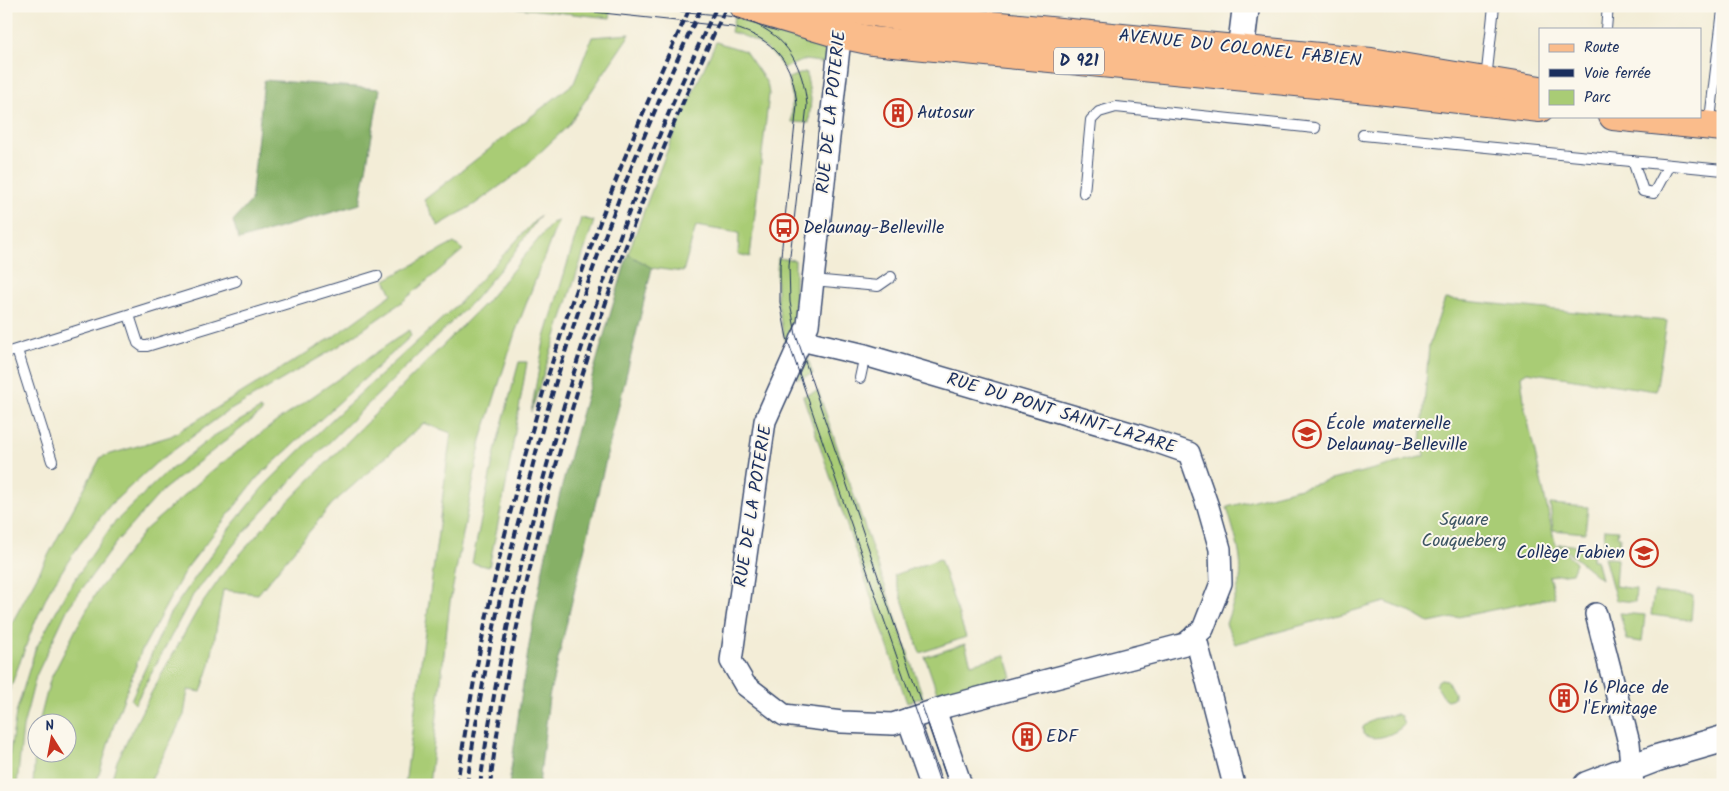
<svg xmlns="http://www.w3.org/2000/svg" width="1729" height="791" viewBox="0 0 1729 791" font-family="Kalam,sans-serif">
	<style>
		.green { fill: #a9cc75; stroke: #627e6a }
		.forest { fill: #86b066; stroke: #507062 }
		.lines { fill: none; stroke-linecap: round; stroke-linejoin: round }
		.service-casing { stroke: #3b4c70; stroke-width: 12 }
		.minor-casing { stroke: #3b4c70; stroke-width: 24 }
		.tertiary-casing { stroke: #3b4c70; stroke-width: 29 }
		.primary-casing { stroke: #3b4c70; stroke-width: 30 }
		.service { stroke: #fff; stroke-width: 10 }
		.minor { stroke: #fff; stroke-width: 21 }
		.tertiary { stroke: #fff; stroke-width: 26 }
		.primary { stroke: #fabc8b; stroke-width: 28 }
		.tram { stroke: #1b2f5e; stroke-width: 1 }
		.rail { stroke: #1b2f5e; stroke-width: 4; stroke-dasharray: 8 4; stroke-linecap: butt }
		.labels { text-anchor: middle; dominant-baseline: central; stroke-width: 4; stroke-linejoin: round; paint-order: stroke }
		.shield { fill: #fbf7ec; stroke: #5e6b89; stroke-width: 1 }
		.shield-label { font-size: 16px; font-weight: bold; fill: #1b2f5e }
		.street-label { font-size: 18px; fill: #1b2f5e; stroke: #fbf7ec }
		.poi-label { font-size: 18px; fill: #1b2f5e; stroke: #fbf7ec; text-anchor: start }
		.park-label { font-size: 18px; fill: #3e5664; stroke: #fbf7ec }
	</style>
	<rect width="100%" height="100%" fill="#fbf7ec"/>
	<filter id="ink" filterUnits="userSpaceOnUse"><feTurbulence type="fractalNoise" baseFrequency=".02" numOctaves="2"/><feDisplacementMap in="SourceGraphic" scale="10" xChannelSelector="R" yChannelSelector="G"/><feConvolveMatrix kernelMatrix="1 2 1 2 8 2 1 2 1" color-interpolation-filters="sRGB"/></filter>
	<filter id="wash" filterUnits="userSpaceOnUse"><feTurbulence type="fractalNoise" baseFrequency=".0096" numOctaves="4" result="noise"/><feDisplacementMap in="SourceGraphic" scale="20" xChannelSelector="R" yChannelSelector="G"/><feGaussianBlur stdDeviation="1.12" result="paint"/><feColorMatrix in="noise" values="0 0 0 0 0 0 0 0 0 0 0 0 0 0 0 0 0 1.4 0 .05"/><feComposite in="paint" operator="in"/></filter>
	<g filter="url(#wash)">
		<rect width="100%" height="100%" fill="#f3edd7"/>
		<!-- green -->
		<g class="green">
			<path d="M501,6H612L610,18Z"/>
			<path d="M735,13L816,37C824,45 827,52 827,63L805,60L783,68C771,48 753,38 731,32Z"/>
			<path d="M630,34L568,126L518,173L475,204L438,226L424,200L574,83L592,37Z"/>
			<path d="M716,42L745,51L767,83L769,94L750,257L738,254L739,233L696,226L683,272L652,268L628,254L648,200L672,138Z"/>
			<path d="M806,72L811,99L809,123L792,122V95L788,78Z"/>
			<path d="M540,215L513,254L473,301L304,467L241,536L193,595L135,704L131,700L169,615L229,529L263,487L327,424L457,305Z"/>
			<path d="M581,218L594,221L531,412L544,341Z"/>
			<path d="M558,221L515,333L481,440L450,602L429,785H405L451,433L424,423L332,504L258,594L223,590L210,665L201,692L188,690L184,715L152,778L151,785H110L117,761L149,697L197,611L226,570L274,516L486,302L552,223Z"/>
			<path d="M454,243L463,250L402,302L339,346L222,415L156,463L110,505L79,545L50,589L32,629L6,700V634L101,457L171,436L333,337L392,294L385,280Z"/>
			<path d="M778,258L795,260V304L799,322L788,350C779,320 774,290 778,258Z"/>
			<path d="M1445,299L1667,321L1656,391L1527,372L1521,376L1525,408L1555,543L1576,563L1572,573L1549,576L1555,597L1429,623L1409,611L1385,602L1235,644L1226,624C1230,611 1236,597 1239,584C1245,559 1233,531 1227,507L1424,456L1421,444L1429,345Z"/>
			<path d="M409,330L411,336L257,478L186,569L141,652L113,728L96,785H33L36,735L37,727L38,754H68V724L39,723L50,680L77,627L96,593L145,530L213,470L280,419Z"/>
			<path d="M807,356L813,374L798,379L796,372L804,357Z"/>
			<path d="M519,362H527L506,485L489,567L472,563L496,447Z"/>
			<path d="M818,391L923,697L907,703L803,396Z"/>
			<path d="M260,409L262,412L163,490L117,541L68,608L36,676L23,727L17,785H6L8,765L16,713L35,650L67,591L113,524L160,478L212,437Z"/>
			<path d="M1550,504L1588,507L1585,533L1553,530Z"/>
			<path d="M1605,529L1618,530L1617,536L1620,537L1618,555L1604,554L1603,550Z"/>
			<path d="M1558,544L1594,547L1592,560H1596L1601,579Z"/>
			<path d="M1604,557L1617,559L1615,586L1636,589L1635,602L1616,600Z"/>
			<path d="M940,559L966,637L920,653L894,575Z"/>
			<path d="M1654,592L1693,596L1691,620L1651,615Z"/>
			<path d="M1620,613L1645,615L1642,642L1627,640Z"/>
			<path d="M965,644L971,664L1005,655L1012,677L938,695L925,657Z"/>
			<path d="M1441,679L1447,680L1454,693V698L1447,700L1444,698L1436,685L1438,681Z"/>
			<path d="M1396,714L1401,716L1404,725C1395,734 1374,743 1363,734V727L1373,719Z"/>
		</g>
		<!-- forest -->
		<g class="forest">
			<path d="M264,80L380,89L360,204L239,240L233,221L251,201Z"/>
			<path d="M628,254L652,268L549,697L539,785H509C520,700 532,615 551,531C573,437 601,346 628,254Z"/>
		</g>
	</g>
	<g filter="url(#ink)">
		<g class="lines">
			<defs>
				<g id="service">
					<path d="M1606,29L1608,6"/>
					<path d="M1486,80L1494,6"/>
					<path d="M1711,111L1723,10"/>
					<path d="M1363,135L1723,170"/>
					<path d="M1633,161L1643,191L1654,193L1669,165"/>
					<path d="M1084,193L1091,120L1099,112L1116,107L1315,128"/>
					<path d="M813,280L878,286L891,277"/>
					<path d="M129,315L138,343L142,346H147L377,276"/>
					<path d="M17,350L52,461"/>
					<path d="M6,353L236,281"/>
					<path d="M860,378L865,355"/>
				</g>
				<g id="minor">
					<path d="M801,340L865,355L1137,435L1189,453L1208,507L1220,549L1221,583L1203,629L1185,644L948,706L893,724L842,722L784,715L745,685L731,661L765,421L808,325L842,21"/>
					<path d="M1596,614L1629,743L1633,785"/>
					<path d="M1195,635L1234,785"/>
					<path d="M935,710L961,785"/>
					<path d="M908,719L931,785"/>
				</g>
				<g id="tertiary">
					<path d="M1238,71L1246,6"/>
					<path d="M1587,785L1657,758L1723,739"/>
				</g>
				<g id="primary">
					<path d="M744,6L840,34L873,41L1368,89L1540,108"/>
					<path d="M789,6L844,8L906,17L1371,62L1540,90"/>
					<path d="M1613,116L1723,127"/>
				</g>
			</defs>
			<!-- service casing -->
			<use href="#service" class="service-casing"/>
			<!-- minor casing -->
			<use href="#minor" class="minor-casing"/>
			<!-- tertiary casing -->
			<use href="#tertiary" class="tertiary-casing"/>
			<!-- primary casing -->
			<use href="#primary" class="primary-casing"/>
			<!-- service -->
			<use href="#service" class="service"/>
			<!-- minor -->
			<use href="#minor" class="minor"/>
			<!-- tertiary -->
			<use href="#tertiary" class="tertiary"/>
			<!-- primary -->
			<use href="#primary" class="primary"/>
			<!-- tram -->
			<g class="tram">
				<path d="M538,6L732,27C775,39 793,62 797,105L780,265V302L787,338L941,785"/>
				<path d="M629,6C652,9 675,11 698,13C715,15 734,15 750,22C788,36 803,67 807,105L789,265L790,302L796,335L949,785"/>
			</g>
			<!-- rail -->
			<g class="rail">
				<path d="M457,785C496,515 574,253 691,6"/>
				<path d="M467,785C480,687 500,591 525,495C532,468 539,440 547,412C587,273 640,137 702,6"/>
				<path d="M480,785C493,688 513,593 538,499C582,329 641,165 717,6"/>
				<path d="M490,785C502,688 523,593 547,499C591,330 651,164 727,6"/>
			</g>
		</g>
	</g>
	<!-- icons -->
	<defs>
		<symbol id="building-ring" viewBox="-11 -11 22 22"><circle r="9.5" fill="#fbf7ec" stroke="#c8321e" stroke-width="1.5"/><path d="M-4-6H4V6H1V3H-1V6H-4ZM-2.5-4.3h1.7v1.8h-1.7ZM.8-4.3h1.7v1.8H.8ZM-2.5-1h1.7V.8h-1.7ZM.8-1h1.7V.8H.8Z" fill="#c8321e"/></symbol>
		<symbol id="bus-ring" viewBox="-11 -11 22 22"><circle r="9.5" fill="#fbf7ec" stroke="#c8321e" stroke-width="1.5"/><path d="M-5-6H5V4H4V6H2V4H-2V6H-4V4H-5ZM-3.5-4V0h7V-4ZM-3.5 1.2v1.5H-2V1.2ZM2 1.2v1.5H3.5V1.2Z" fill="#c8321e"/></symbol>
		<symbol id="school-ring" viewBox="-11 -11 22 22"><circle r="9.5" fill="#fbf7ec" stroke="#c8321e" stroke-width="1.5"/><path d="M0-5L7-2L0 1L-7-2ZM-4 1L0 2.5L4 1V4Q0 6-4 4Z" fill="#c8321e"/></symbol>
	</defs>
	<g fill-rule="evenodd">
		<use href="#building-ring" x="882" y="97" width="32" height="32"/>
		<use href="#bus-ring" x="768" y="212" width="32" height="32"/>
		<use href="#school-ring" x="1291" y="418" width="32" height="32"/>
		<use href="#school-ring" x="1628" y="537" width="32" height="32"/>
		<use href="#building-ring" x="1548" y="682" width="32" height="32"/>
		<use href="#building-ring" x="1011" y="721" width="32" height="32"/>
	</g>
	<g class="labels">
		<!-- shield labels -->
		<rect class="shield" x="1054" y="47.5" width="50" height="27" rx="4"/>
		<g class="shield-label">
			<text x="1079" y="61">D 921</text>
		</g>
		<!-- street labels -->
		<g class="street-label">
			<text transform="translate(1240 49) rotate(6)">AVENUE DU COLONEL FABIEN</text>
			<text transform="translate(832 112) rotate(-84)">RUE DE LA POTERIE</text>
			<text transform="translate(1061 414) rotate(17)">RUE DU PONT SAINT-LAZARE</text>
			<text transform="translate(754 506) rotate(-81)">RUE DE LA POTERIE</text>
		</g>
		<!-- poi labels -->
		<g class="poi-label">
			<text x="917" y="113">Autosur</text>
			<text x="803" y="228">Delaunay-Belleville</text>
			<text x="1326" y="424">École maternelle<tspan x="1326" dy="21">Delaunay-Belleville</tspan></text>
			<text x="1625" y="553" text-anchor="end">Collège Fabien</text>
			<text x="1583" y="688">16 Place de<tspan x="1583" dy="21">l'Ermitage</tspan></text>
			<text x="1046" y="737">EDF</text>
		</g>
		<!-- park labels -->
		<g class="park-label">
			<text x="1464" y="520">Square<tspan x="1464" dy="21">Couqueberg</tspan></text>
		</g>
	</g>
	<!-- margin -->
	<rect width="1729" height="791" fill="none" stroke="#fbf7ec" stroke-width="25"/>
	<!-- legend -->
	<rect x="1539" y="28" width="162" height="90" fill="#fbf7ec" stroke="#a1a7b3"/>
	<rect x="1549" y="44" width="25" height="8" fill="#fabc8b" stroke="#a1a7b3"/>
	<text x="1584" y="52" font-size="15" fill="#1b2f5e">Route</text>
	<rect x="1549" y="69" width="25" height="8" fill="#1b2f5e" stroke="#a1a7b3"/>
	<text x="1584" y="78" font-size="15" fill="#1b2f5e">Voie ferrée</text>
	<rect x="1549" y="90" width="25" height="15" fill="#a9cc75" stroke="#a1a7b3"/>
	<text x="1584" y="102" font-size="15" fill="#1b2f5e">Parc</text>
	<!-- north arrow -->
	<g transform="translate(52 738) rotate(349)"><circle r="24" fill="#fbf7ec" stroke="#a1a7b3"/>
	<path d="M0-4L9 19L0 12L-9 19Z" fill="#c8321e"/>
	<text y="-8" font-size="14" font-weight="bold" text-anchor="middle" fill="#1b2f5e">N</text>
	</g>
</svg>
